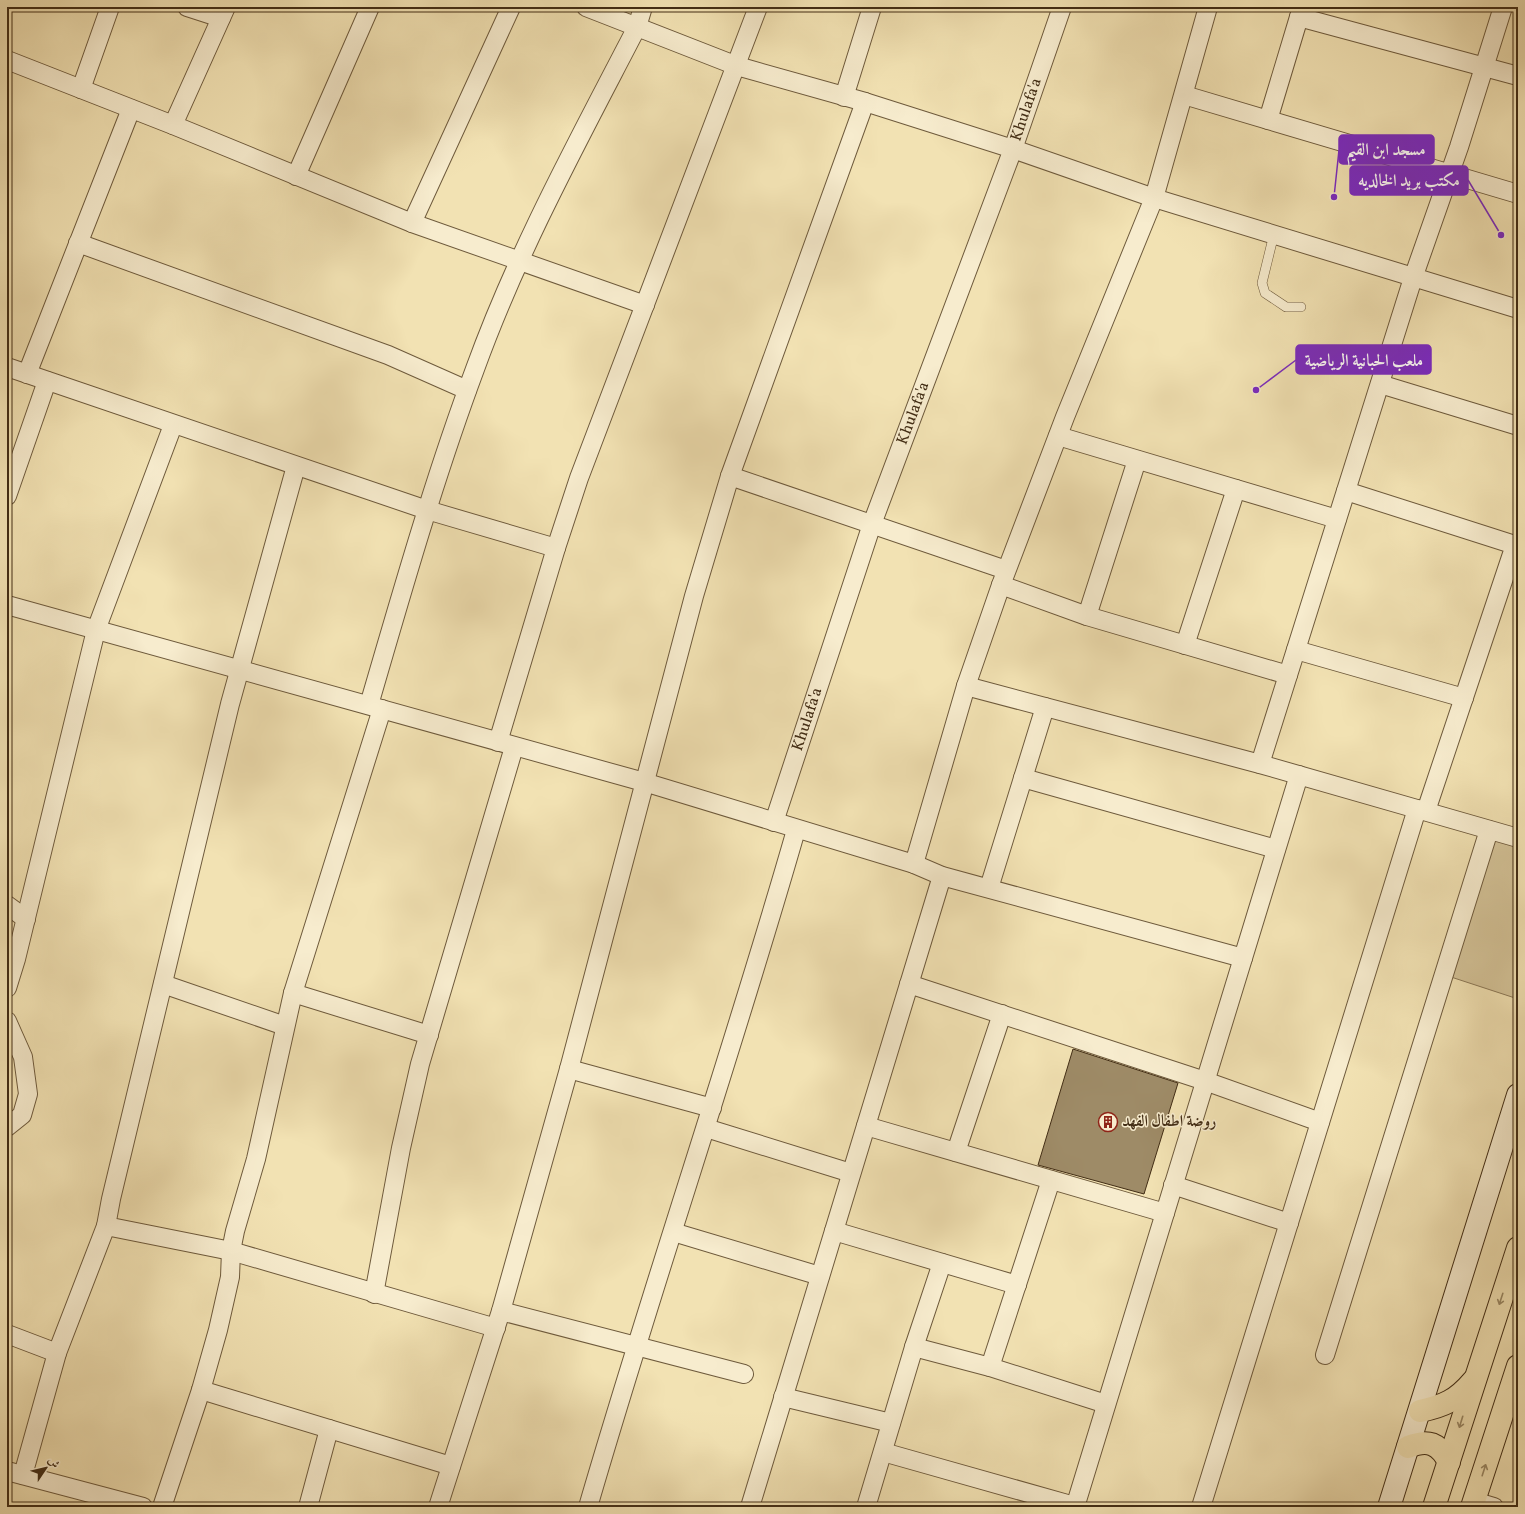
<svg xmlns="http://www.w3.org/2000/svg" width="1525" height="1514" viewBox="0 0 1525 1514" font-family="Vollkorn,Amiri,serif">
	<style>
		.green { fill: #d4c398; stroke: #8b7856 }
		.building { fill: #9e8b67; stroke: #422d15 }
		.lines { fill: none; stroke-linecap: round; stroke-linejoin: round }
		.service-casing { stroke: #6e5a3c; stroke-width: 10 }
		.minor-casing { stroke: #6e5a3c; stroke-width: 20 }
		.secondary-casing { stroke: #422d15; stroke-width: 24 }
		.trunk-casing { stroke: #422d15; stroke-width: 24 }
		.service { stroke: #f7ecce; stroke-width: 9 }
		.minor { stroke: #f7ecce; stroke-width: 18 }
		.secondary { stroke: #f7ecce; stroke-width: 22 }
		.trunk { stroke: #f2e2b3; stroke-width: 22 }
		.oneway { stroke: #9a8864 }
		.labels { text-anchor: middle; dominant-baseline: central; stroke-width: 3; stroke-linejoin: round; paint-order: stroke }
		.street-label { font-size: 16px; fill: #422d15; stroke: #f7ecce }
		.poi-label { font-size: 16px; font-weight: bold; fill: #422d15; stroke: #f7ecce; text-anchor: start }
		.leader { fill: none; stroke: #7b2cbf; stroke-width: 1.5 }
		.callout-dot { fill: #7b2cbf; stroke: #f7ecce; stroke-width: 1.5 }
		.callout { fill: #7b2cbf; stroke: #7b2cbf; stroke-width: 1.5 }
		.callout-label { font-size: 17px; text-anchor: middle; font-weight: bold; fill: #fff }
	</style>
	<rect width="100%" height="100%" fill="#f2e2b3"/>
	<filter id="stains"><feTurbulence type="fractalNoise" baseFrequency=".005" numOctaves="4"/><feColorMatrix values="0 0 0 0 .2 0 0 0 0 .09 0 0 0 0 .02 0 0 0 .5 -.17"/></filter>
	<radialGradient id="worn" r=".72"><stop offset=".6" stop-color="#630" stop-opacity="0"/><stop offset="1" stop-color="#630" stop-opacity=".3"/></radialGradient>
	<!-- green -->
	<path class="green" d="M1493,839L1518,847V999L1451,977Z"/>
	<!-- building -->
	<path class="building" d="M1073,1049L1178,1083L1144,1194L1038,1165Z"/>
	<g class="lines">
		<defs>
			<path id="service" d="M1274,234L1262,283L1265,293L1286,307H1301"/>
			<g id="minor">
				<path d="M187,7L221,18"/>
				<path d="M586,7L737,66L865,102L1013,149L1154,198L1518,309"/>
				<path d="M1299,17L1518,76"/>
				<path d="M7,60L173,125L412,223L645,305"/>
				<path d="M81,89L110,7"/>
				<path d="M1184,95L1518,194"/>
				<path d="M844,97L872,7"/>
				<path d="M1268,120L1302,7"/>
				<path d="M173,125L226,7"/>
				<path d="M296,176L370,7"/>
				<path d="M412,223L511,7"/>
				<path d="M78,243L388,355L467,390"/>
				<path d="M7,367L427,510L556,548"/>
				<path d="M27,374L131,109"/>
				<path d="M1380,384L1518,426"/>
				<path d="M1058,436L1337,519"/>
				<path d="M296,466L230,704L111,1199L106,1226L231,1251L496,1328"/>
				<path d="M730,476L1006,570"/>
				<path d="M1346,491L1518,546"/>
				<path d="M7,496L47,381"/>
				<path d="M1001,585L1087,616L1288,675"/>
				<path d="M7,605L644,782L914,864L942,876L1243,958"/>
				<path d="M1087,616L1137,460"/>
				<path d="M1185,645L1236,489"/>
				<path d="M1296,650L1464,698"/>
				<path d="M966,686L1260,764L1518,838"/>
				<path d="M369,705C402,592 434,479 475,369C518,250 579,139 637,27L643,7"/>
				<path d="M498,742L556,548L579,478L758,7"/>
				<path d="M1260,764L1413,278L1459,147L1503,7"/>
				<path d="M1023,778L1276,849"/>
				<path d="M1426,811L1515,545"/>
				<path id="s1" d="M774,822L872,524L1013,149L1062,7"/>
				<path d="M914,864L966,686L1001,585L1065,417L1154,198L1208,7"/>
				<path d="M989,888L1045,707"/>
				<path d="M7,905L26,919"/>
				<path d="M163,984L285,1026"/>
				<path d="M909,984L1205,1081L1320,1122"/>
				<path d="M7,988L16,959L96,630L173,425"/>
				<path d="M293,993L429,1035"/>
				<path d="M7,1021L23,1057L28,1094L22,1115L7,1127"/>
				<path d="M569,1069L712,1108"/>
				<path d="M866,1126L1165,1213"/>
				<path d="M706,1128L851,1173"/>
				<path d="M956,1152L1002,1014"/>
				<path d="M1173,1185L1289,1223"/>
				<path d="M834,1231L1017,1285"/>
				<path d="M673,1232L820,1276"/>
				<path d="M374,1294L401,1148L420,1064L514,747"/>
				<path d="M501,1311L744,1374"/>
				<path d="M7,1334L57,1353"/>
				<path d="M914,1347L990,1367L1106,1404"/>
				<path d="M1325,1355L1489,830"/>
				<path d="M990,1367L1051,1180"/>
				<path d="M201,1390L451,1466"/>
				<path d="M783,1397L891,1423"/>
				<path d="M883,1452L1078,1507"/>
				<path d="M7,1471L143,1507"/>
				<path d="M23,1475L57,1353L106,1226"/>
				<path d="M1474,1501L1494,1507"/>
				<path d="M162,1507L201,1390L218,1330L230,1277L231,1251L235,1231L256,1159L293,993L382,709"/>
				<path d="M308,1507L329,1429"/>
				<path d="M438,1507L501,1311L569,1069L694,596L730,476L865,102"/>
				<path d="M588,1507C654,1280 731,1057 796,830"/>
				<path d="M750,1507L942,876"/>
				<path d="M866,1507L914,1347L942,1263"/>
				<path d="M1075,1507L1299,775"/>
				<path d="M1201,1507L1417,809"/>
			</g>
			<path id="secondary" d="M1389,1507L1518,1095"/>
			<g id="trunk">
				<path d="M1420,1411C1444,1406 1457,1400 1473,1381"/>
				<path d="M1408,1447C1428,1439 1439,1443 1449,1462"/>
				<path d="M1434,1507L1518,1248"/>
				<path d="M1472,1507L1518,1366"/>
			</g>
		</defs>
		<!-- service casing -->
		<use href="#service" class="service-casing"/>
		<!-- minor casing -->
		<use href="#minor" class="minor-casing"/>
		<!-- secondary casing -->
		<use href="#secondary" class="secondary-casing"/>
		<!-- trunk casing -->
		<use href="#trunk" class="trunk-casing"/>
		<!-- service -->
		<use href="#service" class="service"/>
		<!-- minor -->
		<use href="#minor" class="minor"/>
		<!-- secondary -->
		<use href="#secondary" class="secondary"/>
		<!-- trunk -->
		<use href="#trunk" class="trunk"/>
	</g>
	<!-- one-way arrows -->
	<defs><path id="oneway-shaft" d="M-6 0H5M1.5-3L5.5 0L1.5 3" fill="none" stroke-width="1.6" stroke-linecap="round" stroke-linejoin="round"/></defs>
	<g class="oneway">
		<use href="#oneway-shaft" transform="translate(1501 1299) rotate(108)"/>
		<use href="#oneway-shaft" transform="translate(1461 1422) rotate(107)"/>
		<use href="#oneway-shaft" transform="translate(1484 1470) rotate(-72)"/>
	</g>
	<!-- icons -->
	<defs>
		<symbol id="building-ring" viewBox="-11 -11 22 22"><circle r="9.5" fill="#f7ecce" stroke="#8f2418" stroke-width="1.5"/><path d="M-4-6H4V6H1V3H-1V6H-4ZM-2.5-4.3h1.7v1.8h-1.7ZM.8-4.3h1.7v1.8H.8ZM-2.5-1h1.7V.8h-1.7ZM.8-1h1.7V.8H.8Z" fill="#8f2418"/></symbol>
	</defs>
	<g fill-rule="evenodd">
		<use href="#building-ring" x="1097" y="1111" width="22" height="22"/>
	</g>
	<g class="labels">
		<!-- street labels -->
		<g class="street-label">
			<text stroke="none"><textPath href="#s1" startOffset="756">Khulafa'a</textPath></text>
			<text stroke="none"><textPath href="#s1" startOffset="432">Khulafa'a</textPath></text>
			<text stroke="none"><textPath href="#s1" startOffset="108">Khulafa'a</textPath></text>
		</g>
		<!-- poi labels -->
		<g class="poi-label">
			<text x="1122" y="1122">روضة اطفال الفهد</text>
		</g>
	</g>
	<!-- callouts -->
	<path class="leader" d="M1334 197L1339 150M1501 235L1468 180M1256 390L1296 360"/>
	<g class="callout-dot">
		<circle cx="1334" cy="197" r="4"/>
		<circle cx="1501" cy="235" r="4"/>
		<circle cx="1256" cy="390" r="4"/>
	</g>
	<g class="callout">
		<rect x="1339" y="135" width="95" height="29" rx="4"/>
		<rect x="1350" y="166" width="118" height="29" rx="4"/>
		<rect x="1296" y="345" width="135" height="29" rx="4"/>
	</g>
	<g class="callout-label">
		<text x="1386" y="155">مسجد ابن القيم</text>
		<text x="1409" y="186">مكتب بريد الخالديه</text>
		<text x="1364" y="366">ملعب الحبانية الرياضية</text>
	</g>
	<!-- margin -->
	<rect width="1525" height="1514" fill="none" stroke="#f2e2b3" stroke-width="24"/>
	<rect x="8" y="8" width="1509" height="1498" fill="none" stroke="#422d15" stroke-width="2"/>
	<rect x="12" y="12" width="1501" height="1490" fill="none" stroke="#422d15"/>
	<!-- north arrow -->
	<g transform="translate(46 1468) rotate(55)" stroke="#f7ecce" stroke-width="3" paint-order="stroke">
	<path d="M0-3L7 15L0 10L-7 15Z" fill="#422d15"/>
	<text y="-6" font-size="11" font-weight="bold" text-anchor="middle" fill="#422d15">ش</text>
	</g>
	<rect width="100%" height="100%" filter="url(#stains)"/>
	<rect width="100%" height="100%" fill="url(#worn)"/>
</svg>
